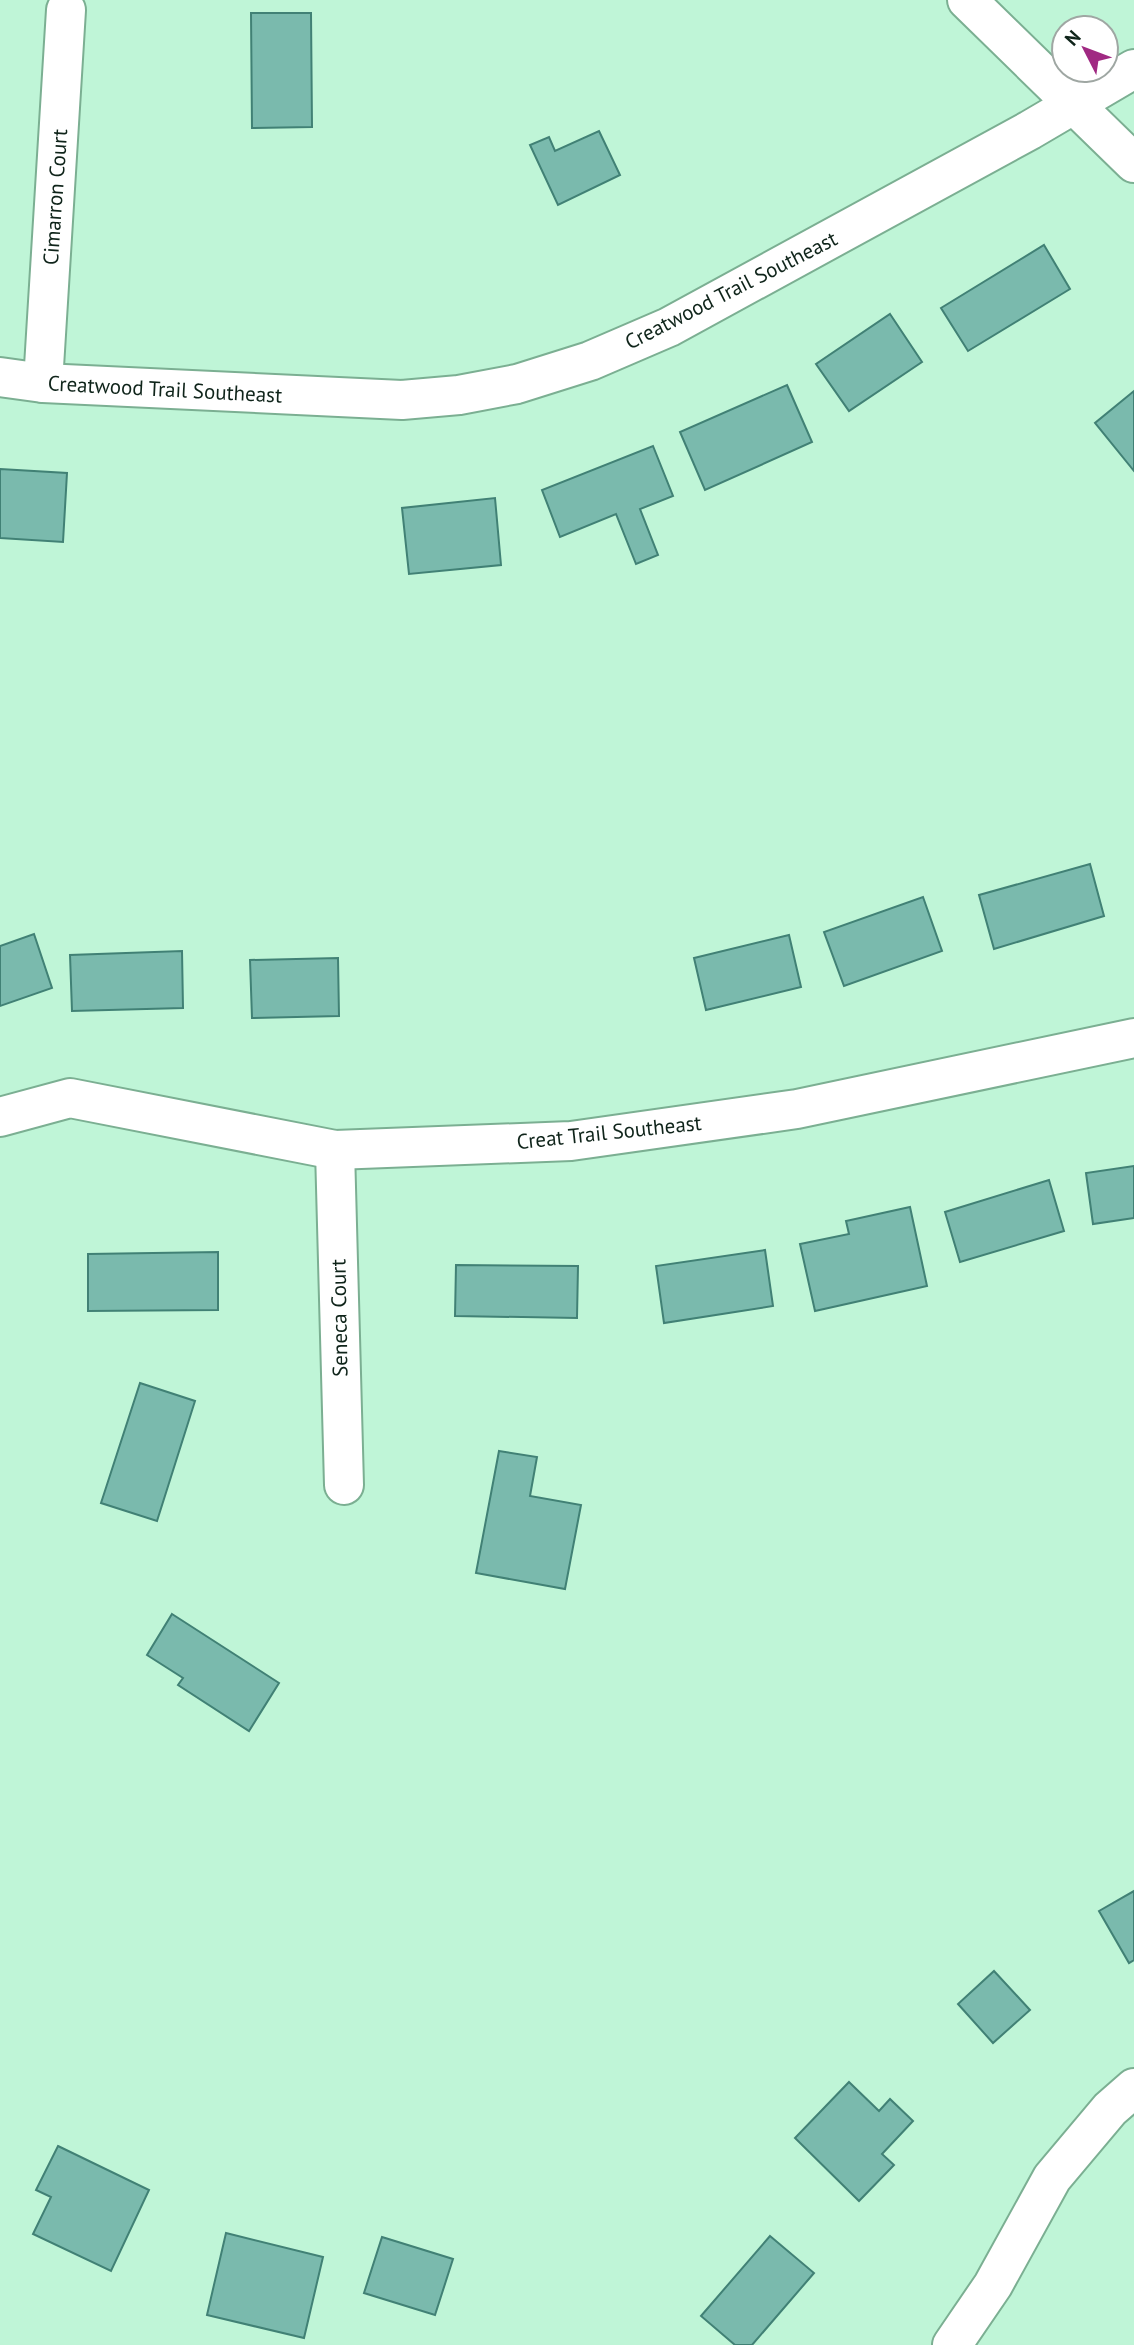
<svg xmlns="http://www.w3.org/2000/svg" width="1134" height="2345" viewBox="0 0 1134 2345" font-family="'PT Sans',sans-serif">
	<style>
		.building { fill: #7abaad; stroke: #418175; stroke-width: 2 }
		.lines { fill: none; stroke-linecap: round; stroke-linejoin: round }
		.minor-casing { stroke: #7baf92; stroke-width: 42 }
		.minor { stroke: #fff; stroke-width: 38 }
		.labels { text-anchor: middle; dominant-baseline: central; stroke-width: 5; stroke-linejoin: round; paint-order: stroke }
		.street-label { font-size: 21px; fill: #0f241a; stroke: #fff }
	</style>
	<rect width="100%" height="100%" fill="#bff5d7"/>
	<!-- building -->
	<g class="building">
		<path d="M251,13H311L312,127L252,128Z"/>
		<path d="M599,131L620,175L558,205L530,145L549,137L555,151Z"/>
		<path d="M1044,245L1070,289L968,351L941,308Z"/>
		<path d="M890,314L922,362L849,411L816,364Z"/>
		<path d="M787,385L812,442L705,490L680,432Z"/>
		<path d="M1134,391V471L1095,423Z"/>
		<path d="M653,446L673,496L640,509L658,555L636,564L616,514L560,537L542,490Z"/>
		<path d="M0,469L67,473L63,542L0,538Z"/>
		<path d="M495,498L501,565L409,574L402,508Z"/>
		<path d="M1090,864L1104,916L994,949L979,895Z"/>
		<path d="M923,897L942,951L844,986L824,932Z"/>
		<path d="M34,934L52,988L0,1006V946Z"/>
		<path d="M789,935L801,987L706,1010L694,958Z"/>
		<path d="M182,951L183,1008L72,1011L70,955Z"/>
		<path d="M338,958L339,1016L252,1018L250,960Z"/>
		<path d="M1134,1166V1218L1093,1224L1086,1173Z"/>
		<path d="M1049,1180L1064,1231L960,1262L945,1212Z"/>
		<path d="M910,1207L927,1286L815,1311L800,1244L849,1234L846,1221Z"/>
		<path d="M765,1250L773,1306L664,1323L656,1266Z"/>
		<path d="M218,1252V1310L88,1311V1254Z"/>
		<path d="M456,1265L578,1266L577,1318L455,1316Z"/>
		<path d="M140,1383L195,1401L157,1521L101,1503Z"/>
		<path d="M499,1451L537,1457L530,1496L581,1505L565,1589L476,1573Z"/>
		<path d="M172,1614L279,1683L249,1731L178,1685L183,1678L147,1655Z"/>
		<path d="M1134,1891V1960L1129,1963L1099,1911Z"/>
		<path d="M994,1971L1030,2010L993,2043L958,2004Z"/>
		<path d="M849,2082L879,2111L890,2099L913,2121L882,2154L894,2165L859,2201L795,2138Z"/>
		<path d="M58,2146L149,2190L111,2271L33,2234L51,2197L36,2190Z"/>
		<path d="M226,2233L323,2257L304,2338L207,2315Z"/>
		<path d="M770,2236L814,2273L752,2345H735L701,2316Z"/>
		<path d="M382,2237L453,2259L435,2315L364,2293Z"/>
	</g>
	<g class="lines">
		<defs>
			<g id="minor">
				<path d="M967,0L1134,163"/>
				<path d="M0,377L43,383L402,400L459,395L517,384L590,361L669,327L1030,130L1134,69"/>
				<path d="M43,383L66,10"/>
				<path d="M0,1117L70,1098L335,1150L571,1141L797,1109L1134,1038"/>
				<path d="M335,1150L344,1485"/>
				<path d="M952,2345L993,2285L1052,2178L1110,2109L1134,2088"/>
			</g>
		</defs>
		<!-- minor casing -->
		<use href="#minor" class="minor-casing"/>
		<!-- minor -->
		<use href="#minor" class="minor"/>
	</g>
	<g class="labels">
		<!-- street labels -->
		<g class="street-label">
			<text transform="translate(55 197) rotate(-86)">Cimarron Court</text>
			<text transform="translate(731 290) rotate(-27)">Creatwood Trail Southeast</text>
			<text transform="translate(165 389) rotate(3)">Creatwood Trail Southeast</text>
			<text transform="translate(609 1132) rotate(-6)">Creat Trail Southeast</text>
			<text transform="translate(339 1318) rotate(-91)">Seneca Court</text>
		</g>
	</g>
	<!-- north arrow -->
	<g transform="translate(1085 49) rotate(312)"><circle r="33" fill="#ffffff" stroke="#9fa7a3" stroke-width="2"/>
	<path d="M0-5L12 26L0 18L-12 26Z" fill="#a02982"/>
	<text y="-10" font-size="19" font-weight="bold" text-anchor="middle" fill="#0f241a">N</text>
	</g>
</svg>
